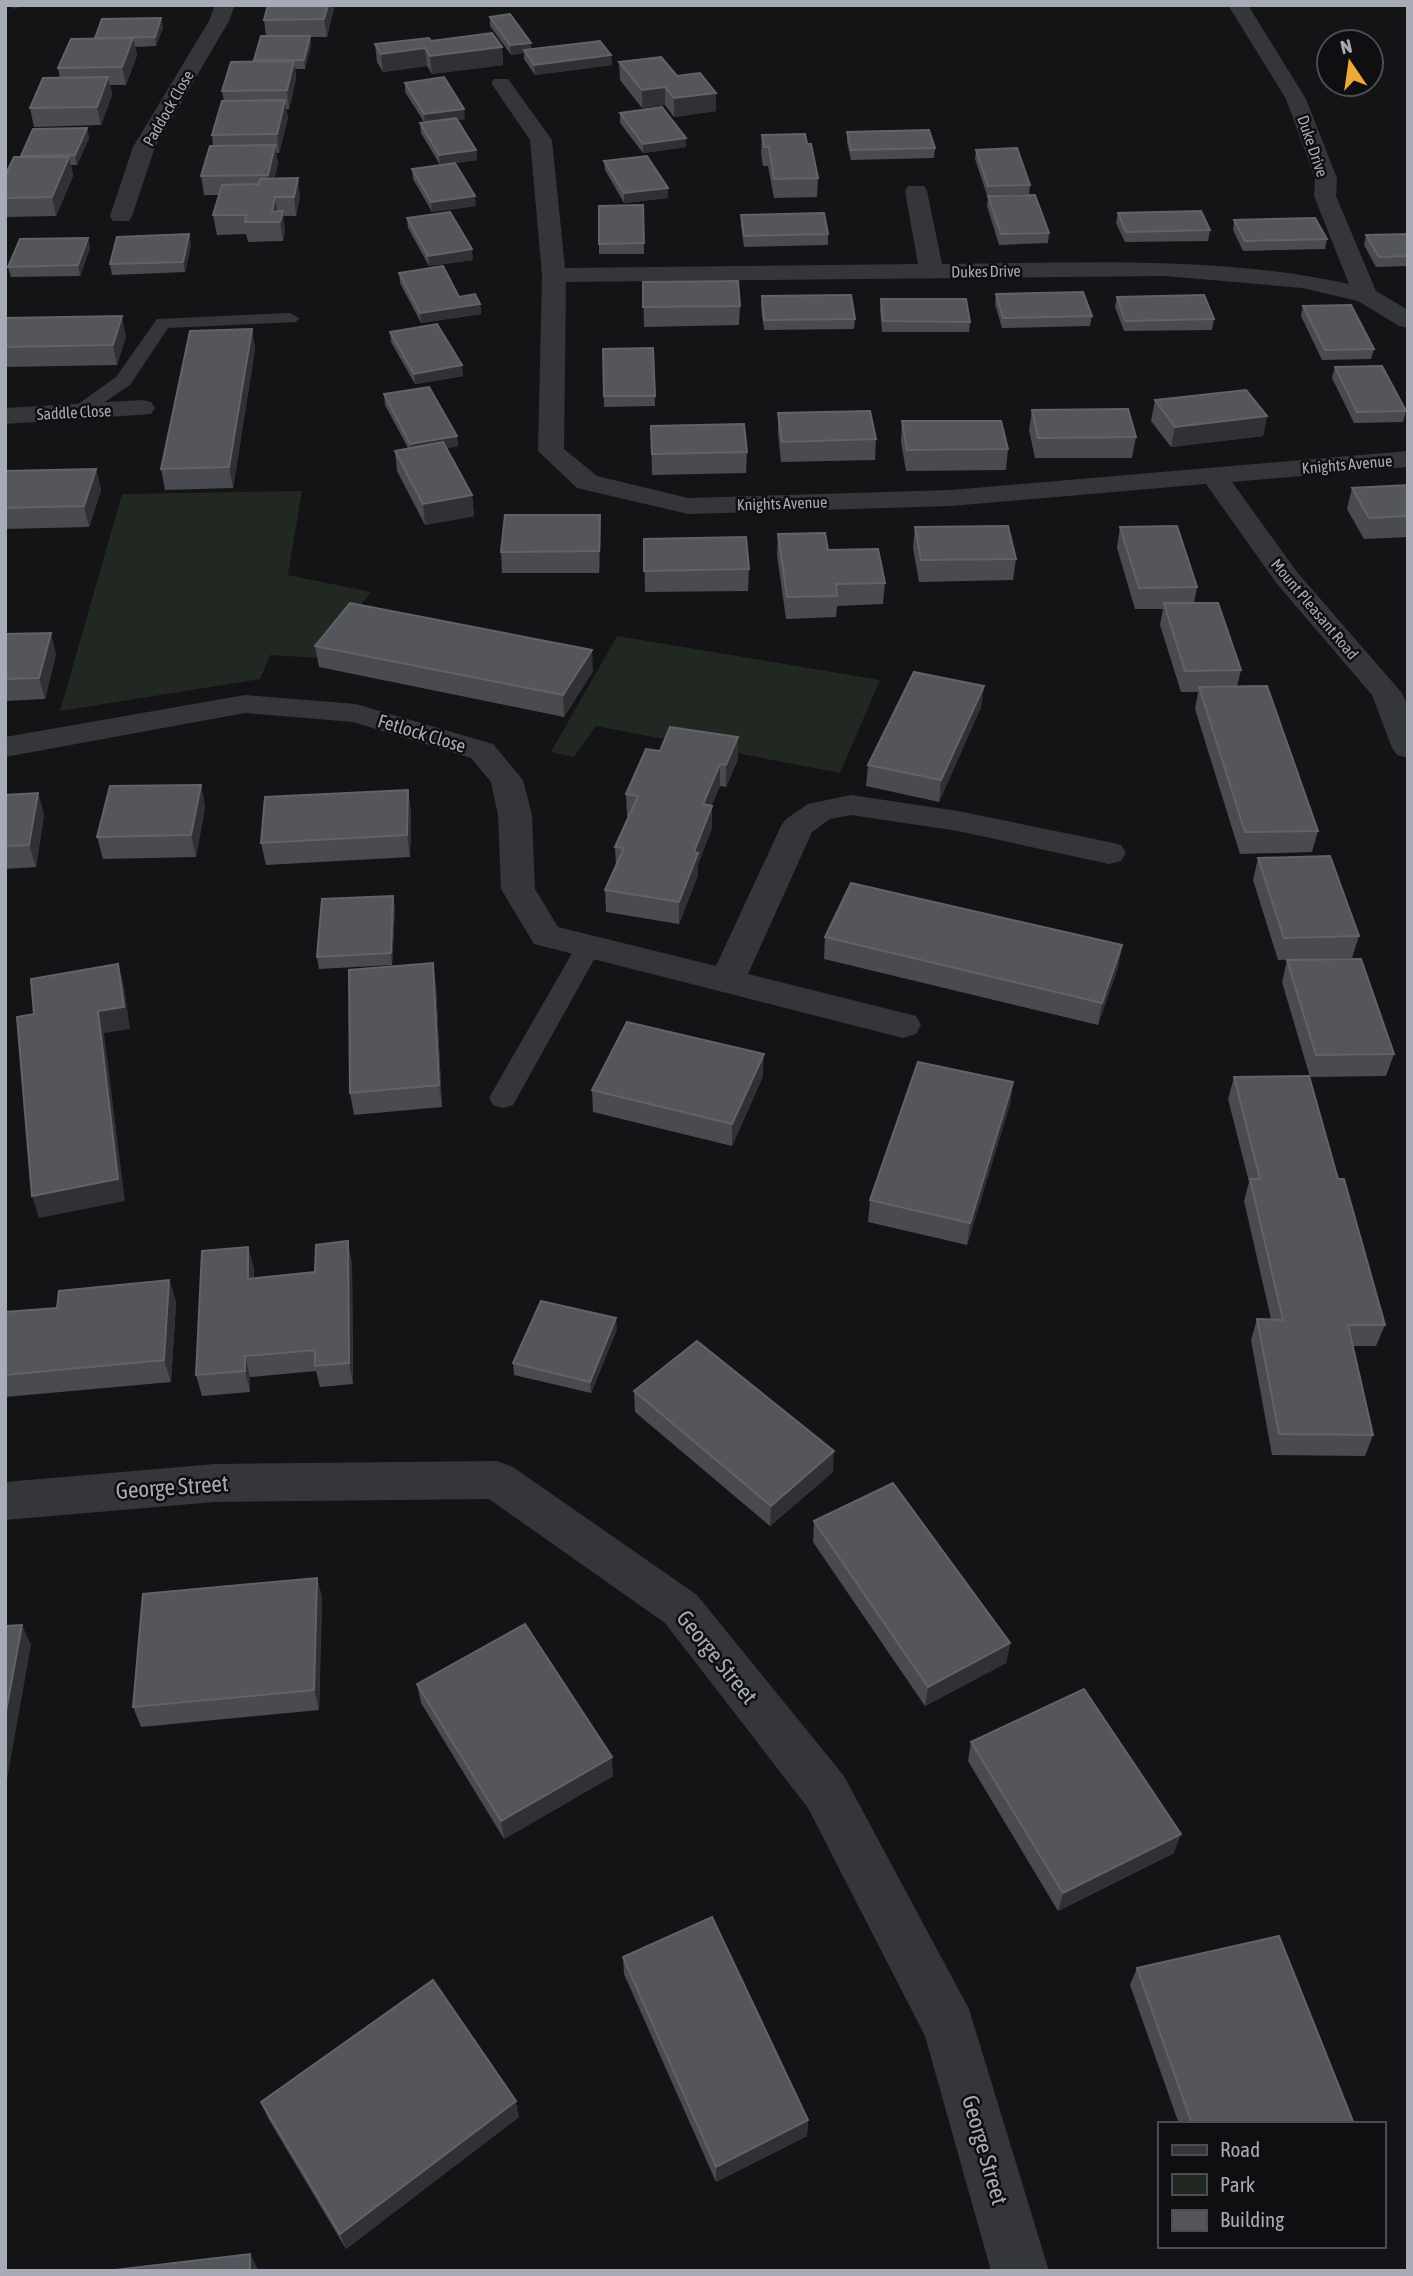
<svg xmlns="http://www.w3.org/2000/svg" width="1413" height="2276" viewBox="0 0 1413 2276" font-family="'Asap Condensed',sans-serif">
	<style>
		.green { fill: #202821 }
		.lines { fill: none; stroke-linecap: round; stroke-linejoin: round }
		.lane { fill: #35363a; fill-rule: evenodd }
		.street { fill: #35363a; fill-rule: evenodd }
		.wall { fill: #4a4b51 }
		.shaded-wall { fill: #303135 }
		.building { fill: #54565b; stroke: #616369; stroke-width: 2 }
		.labels { text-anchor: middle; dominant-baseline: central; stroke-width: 5; stroke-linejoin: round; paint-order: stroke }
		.far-street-label { font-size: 16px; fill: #a6abb5; stroke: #0f0f11 }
		.street-label { font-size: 19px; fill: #a6abb5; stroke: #0f0f11 }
		.near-street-label { font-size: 23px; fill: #a6abb5; stroke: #0f0f11 }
	</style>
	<rect width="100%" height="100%" fill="#141416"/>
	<!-- green -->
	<g class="green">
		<path d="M302,491L288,575L371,592L318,658L270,655L260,679L60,711L122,494Z"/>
		<path d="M617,636L880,680L840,773L596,726L574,757L551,752Z"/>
	</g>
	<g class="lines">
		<!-- lane -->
		<g class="lane">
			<path d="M290,313L299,318L296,322L168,328L130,385L84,416L77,418L67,412L116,377L157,319Z"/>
			<path d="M588,938L597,941L601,947L517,1098L513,1105L503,1108L493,1105L489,1098L579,941Z"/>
		</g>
		<!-- street -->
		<g class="street">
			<path d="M215,5H235L229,21L155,147L132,216L129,221H113L110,216L133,147L209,21Z"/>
			<path d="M1228,5H1248L1306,99L1337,178L1336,196L1376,291L1408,310V328L1399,326L1358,301L1302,288L1165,276L566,282L564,449L597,476L688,498L951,490L1408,451V467L1232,482L1297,572L1402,693L1408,706V758L1397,755L1392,748L1372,695L1277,584L1206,484L951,506L688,514L577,488L538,451L542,275L530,140L491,83L494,79H508L552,140L565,268L918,264L905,191L908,186H924L927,191L942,264C1078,263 1216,255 1349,284L1314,196L1315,178L1286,99Z"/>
			<path d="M142,400L151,402L155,408L151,414L5,424V408Z"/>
			<path d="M245,695L356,704L493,744L523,780L532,815L535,889L558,927L716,966L781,826L786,819L808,804L851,795L958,811L1109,842L1121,845L1126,853L1121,861L1109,864L958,831L851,815L830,819L812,832L748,974L916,1016L921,1025L916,1034L903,1038L534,944L501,889L498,815L491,782L471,758L353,722L245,713L5,757V737Z"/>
			<path d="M497,1461L513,1467L697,1595L844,1776L969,2009L1049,2271H991L925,2036L808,1808L665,1623L489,1499L215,1502L5,1520V1482L215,1464Z"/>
		</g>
	</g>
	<!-- wall -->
	<g class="wall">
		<path d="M268,5H333L334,8L327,37H310L311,45L305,69H295L296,79L289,109H286L288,118L279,153H276L278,164L274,179L300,197L296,216H283L285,231L283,241L248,242L246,234L217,235L213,215L220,195H204L201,176L213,146L212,135L224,101L222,91L255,61L266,36L264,20Z"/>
		<path d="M490,17L531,49L611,55L612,65L535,75L524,59V53L511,55L490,26Z"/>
		<path d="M163,27L156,46L135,47L137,55L126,85H110L112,95L101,125L34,127L30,108L60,78L58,68L95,38Z"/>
		<path d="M431,41L502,47L503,65L432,74L427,66L383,72L377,62L375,44Z"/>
		<path d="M619,62L677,76L716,111L674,117L665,105L642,108L620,80Z"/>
		<path d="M405,83L465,119L457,120L476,150L477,160L440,165L421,133L420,123L424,122L405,92Z"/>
		<path d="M620,113L686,147L643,153L620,123Z"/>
		<path d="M87,128L89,138L77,165H71L73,176L56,216L5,217V176L21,157V156Z"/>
		<path d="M847,132L935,148L934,158L851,160L847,142Z"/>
		<path d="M762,135L818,178L817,197L774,198L768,166H763L761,154Z"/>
		<path d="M976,150L1030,185L1029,194L987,195L975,159Z"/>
		<path d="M604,161L668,188V198L624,203L605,170Z"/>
		<path d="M412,169L476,206L432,212L413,179Z"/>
		<path d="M988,196L1049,233L1048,243L999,245L987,206Z"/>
		<path d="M643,205L644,254H599V206Z"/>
		<path d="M1118,213L1210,230L1208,241L1125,242L1116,223Z"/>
		<path d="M741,215L828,234V245L744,247L741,225Z"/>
		<path d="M407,218L473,260L429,266L408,228Z"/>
		<path d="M1234,220L1327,239L1325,249L1243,251L1233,230Z"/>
		<path d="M189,234L191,244L185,272L112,275L110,264Z"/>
		<path d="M1408,234V266L1376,267L1364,245L1366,235Z"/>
		<path d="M88,238L90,248L80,276L11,277L8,267Z"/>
		<path d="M399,273L480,304L481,314L421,323L400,283Z"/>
		<path d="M643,282L740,306L739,325L644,327Z"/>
		<path d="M996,294L1092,316L1090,326L1002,328L995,304Z"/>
		<path d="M762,296L855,319L854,329L764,330L761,306Z"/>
		<path d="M1117,297L1214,319L1212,330L1124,331L1115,307Z"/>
		<path d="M881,299L970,322L969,332H882L880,309Z"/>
		<path d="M1303,306L1374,349L1371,359L1322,360L1301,316Z"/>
		<path d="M5,318L126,336L117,365L5,367Z"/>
		<path d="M252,329L255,349L233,488L165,490L161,469Z"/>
		<path d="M390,332L463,376L415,384L391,342Z"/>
		<path d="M653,348L655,406L604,407L603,349Z"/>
		<path d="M1335,367L1406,411L1403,422L1354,423L1332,378Z"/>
		<path d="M384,394L457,436L458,446L447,448L472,495L474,516L425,525L397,471L395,451L408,448L385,405Z"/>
		<path d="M1155,400L1267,416L1263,436L1171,447L1151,421Z"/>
		<path d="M1032,410L1136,437L1132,458H1035L1029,430Z"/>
		<path d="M778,413L876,439L875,460L781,462L778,433Z"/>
		<path d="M902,421L1008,449L1006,470L906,471L901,442Z"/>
		<path d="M651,426L747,452L746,473L652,475Z"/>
		<path d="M96,469L101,490L89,527L5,529V471Z"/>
		<path d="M1408,485V537L1364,539L1347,509L1352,488Z"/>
		<path d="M600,515L601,536L599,573H502L501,552Z"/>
		<path d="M915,527L1016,559L1013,580L919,582L913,548Z"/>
		<path d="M1120,527L1197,587L1194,603L1241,670L1237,687L1318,831L1312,852L1240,854L1195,709L1198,692H1181L1160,625L1163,609H1135L1117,548Z"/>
		<path d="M778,534L828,550L885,583L883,604L837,606L836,617L786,619L777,555Z"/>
		<path d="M644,539L749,569L748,591L645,592Z"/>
		<path d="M5,634L56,654L45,699L5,701Z"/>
		<path d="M315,646L593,671L564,717L319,667Z"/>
		<path d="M984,686L981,707L939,802L866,786L868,765Z"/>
		<path d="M660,751L738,759L726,787L720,786L711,806L712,828L698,864V875L679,924L606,912L605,890L616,865L615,847L629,816H627L626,794Z"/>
		<path d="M201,785L205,807L196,857L103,859L97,837Z"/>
		<path d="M408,790L411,812L410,857L266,865L261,843Z"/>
		<path d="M38,793L44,815L36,867L5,869V795Z"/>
		<path d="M1258,858L1359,936L1352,958L1278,960L1253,880Z"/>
		<path d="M393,896L395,908L392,965L319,969L317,957Z"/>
		<path d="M825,937L1122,945L1118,967L1098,1025L824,959Z"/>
		<path d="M1287,960L1394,1054L1386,1076L1310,1077L1282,982Z"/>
		<path d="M436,985L442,1107L354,1115L350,1093Z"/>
		<path d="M763,1076L732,1146L593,1112L592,1090Z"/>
		<path d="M1234,1077L1338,1179L1385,1325L1376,1346H1353L1373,1435L1365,1456L1272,1455L1251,1340L1257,1319H1271L1244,1201L1249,1182L1228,1099Z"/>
		<path d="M1013,1082L1010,1104L967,1245L868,1222L870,1200Z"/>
		<path d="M248,1247L254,1269V1279L315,1272L352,1263L353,1384L320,1387L316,1371L250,1377V1392L202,1396L196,1375Z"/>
		<path d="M169,1280L176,1302L171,1382L5,1397V1297L7,1302L5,1312L57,1308Z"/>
		<path d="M617,1329L591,1393L514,1375L513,1363Z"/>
		<path d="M634,1391L833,1472L770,1526L635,1412Z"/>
		<path d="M814,1521L1010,1643L1006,1663L925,1706L813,1542Z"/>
		<path d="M317,1578L322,1598L319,1710L141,1727L133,1707Z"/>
		<path d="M417,1684L613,1776L504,1839L421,1703Z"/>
		<path d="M971,1742L1174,1853L1058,1911L968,1761Z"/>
		<path d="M623,1957L808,2120L807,2136L716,2182L624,1974Z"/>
		<path d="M1137,1968L1354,2124H1179L1130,1985Z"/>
		<path d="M261,2102L519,2117L346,2249L268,2118Z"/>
	</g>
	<!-- shaded-wall -->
	<g class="shaded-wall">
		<path d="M12,5H26L13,9Z"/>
		<path d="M328,5H333L334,8L327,37L324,19Z"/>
		<path d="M161,18L163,27L156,46L155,37Z"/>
		<path d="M310,36L311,45L305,69L304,60Z"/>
		<path d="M133,38L137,55L126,85L122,67Z"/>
		<path d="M531,43L532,52L524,50V53L511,55L510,45Z"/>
		<path d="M502,47L503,65L432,74L430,56Z"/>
		<path d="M425,48L427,66L383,72L381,54Z"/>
		<path d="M611,55L612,65L535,75L534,65Z"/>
		<path d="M294,61L296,79L289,109L287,90Z"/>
		<path d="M108,77L112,95L101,125L97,107Z"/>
		<path d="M665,87V105L642,108V90Z"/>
		<path d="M716,93V111L674,117V98Z"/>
		<path d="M285,100L288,118L279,153L277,134Z"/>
		<path d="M464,109L465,119L425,124L424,114Z"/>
		<path d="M87,128L89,138L77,165L75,155Z"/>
		<path d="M686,138V147L643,153V144Z"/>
		<path d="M275,145L278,164L271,194L268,175Z"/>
		<path d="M476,150L477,160L440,165L439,155Z"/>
		<path d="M69,157L73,176L56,216L52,197Z"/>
		<path d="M298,178L300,197L296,216L294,197Z"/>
		<path d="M668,188V198L624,203V193Z"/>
		<path d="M475,196L476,206L432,212L431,202Z"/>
		<path d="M275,197L278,216L272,212Z"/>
		<path d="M283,211L285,231L283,241L280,222Z"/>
		<path d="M189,234L191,244L185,272L183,262Z"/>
		<path d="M88,238L90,248L80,276L78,265Z"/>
		<path d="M472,249L473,260L429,266L428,256Z"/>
		<path d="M480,304L481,314L421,323L420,313Z"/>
		<path d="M122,316L126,336L117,365L113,345Z"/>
		<path d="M252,329L255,349L233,488L229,467Z"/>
		<path d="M462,365L463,376L415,384L414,374Z"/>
		<path d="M1267,416L1263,436L1171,447L1175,427Z"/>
		<path d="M457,436L458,446L411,455L410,444Z"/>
		<path d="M96,469L101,490L89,527L84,506Z"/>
		<path d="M472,495L474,516L425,525L423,504Z"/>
		<path d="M600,515L601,536L599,573V551Z"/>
		<path d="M51,633L56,654L45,699L39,678Z"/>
		<path d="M592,650L593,671L564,717L563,695Z"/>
		<path d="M984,686L981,707L939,802L941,780Z"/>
		<path d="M738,737V759L726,787V765Z"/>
		<path d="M720,764V786L703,826V804Z"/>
		<path d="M201,785L205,807L196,857L191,835Z"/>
		<path d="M408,790L411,812L410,857L407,835Z"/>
		<path d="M38,793L44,815L36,867L29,845Z"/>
		<path d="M712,806V828L698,864V875L679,924V902L694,852Z"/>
		<path d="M393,896L395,908L392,965L391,953Z"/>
		<path d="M1122,945L1118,967L1098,1025L1102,1003Z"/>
		<path d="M433,963L436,985L442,1107L439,1085Z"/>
		<path d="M118,964L124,986L130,1029L104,1033L125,1201L39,1218L32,1196L98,1011Z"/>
		<path d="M764,1054L763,1076L732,1146V1124Z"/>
		<path d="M1013,1082L1010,1104L967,1245L970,1223Z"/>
		<path d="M348,1241L352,1263L353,1384L349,1363Z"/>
		<path d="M248,1247L254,1269L253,1301L248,1279Z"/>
		<path d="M169,1280L176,1302L171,1382L164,1360Z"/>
		<path d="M616,1318L617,1329L591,1393L590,1382Z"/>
		<path d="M245,1356L250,1377V1392L245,1371Z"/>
		<path d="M834,1451L833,1472L770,1526L771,1506Z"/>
		<path d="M317,1578L322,1598L319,1710L314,1690Z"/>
		<path d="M22,1625L31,1645L5,1791V1717Z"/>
		<path d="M1010,1643L1006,1663L925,1706L928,1687Z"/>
		<path d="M612,1757L613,1776L504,1839L501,1821Z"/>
		<path d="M1181,1834L1174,1853L1058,1911L1063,1893Z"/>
		<path d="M516,2101L519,2117L346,2249L340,2234Z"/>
		<path d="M808,2120L807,2136L716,2182V2167Z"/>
		<path d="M250,2254L259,2271H250Z"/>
	</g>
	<!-- building -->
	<g class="building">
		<path d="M268,5H328L324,19L264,20Z"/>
		<path d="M510,14L531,43L510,45L490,17Z"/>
		<path d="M161,18L155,37L95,38L102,19Z"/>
		<path d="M492,33L502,47L430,56L425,48L381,54L375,44L429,38L431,41Z"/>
		<path d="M261,36H310L304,60H254Z"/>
		<path d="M133,38L122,67L58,68L71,39Z"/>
		<path d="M600,41L611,55L534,65L524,50Z"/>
		<path d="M661,57L677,76L700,73L716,93L674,98L665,87L642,90L619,62Z"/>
		<path d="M294,61L287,90L222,91L231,62Z"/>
		<path d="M108,77L97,107L30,108L43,78Z"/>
		<path d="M444,77L464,109L424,114L405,83Z"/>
		<path d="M285,100L277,134L212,135L222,101Z"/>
		<path d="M662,107L686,138L643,144L620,113Z"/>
		<path d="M456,118L476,150L439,155L420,123Z"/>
		<path d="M87,128L75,155L21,156L33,129Z"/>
		<path d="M929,130L935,148L851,150L847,132Z"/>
		<path d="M805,134L807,144H811L818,178L774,179L769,147H764L762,135Z"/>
		<path d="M275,145L268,175L201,176L210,146Z"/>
		<path d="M1017,148L1030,185L988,186L976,150Z"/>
		<path d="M647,156L668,188L624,193L604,161Z"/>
		<path d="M14,157H69L52,197L5,198V176Z"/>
		<path d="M455,163L475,196L431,202L412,169Z"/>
		<path d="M298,178L294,197H275L272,212L283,211L280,222H245L246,215H213L222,185L259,184L260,179Z"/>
		<path d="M1035,195L1049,233L1001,234L988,196Z"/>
		<path d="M643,205L644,243L599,244V206Z"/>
		<path d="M1201,211L1210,230L1126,232L1118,213Z"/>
		<path d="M450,212L472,249L428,256L407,218Z"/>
		<path d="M824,213L828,234L744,236L741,215Z"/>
		<path d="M1315,218L1327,239L1245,241L1234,220Z"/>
		<path d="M189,234L183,262L110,264L117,237Z"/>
		<path d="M1408,234V256L1379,257L1366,235Z"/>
		<path d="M88,238L78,265L8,267L20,239Z"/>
		<path d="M443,266L459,297L475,294L480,304L420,313L399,273Z"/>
		<path d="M738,281L740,306L643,307V282Z"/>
		<path d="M1083,292L1092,316L1003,318L996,294Z"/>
		<path d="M851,295L855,319L764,320L762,296Z"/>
		<path d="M1204,295L1214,319L1125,321L1117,297Z"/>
		<path d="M881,299H966L970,322L883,321Z"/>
		<path d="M1351,305L1374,349L1325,350L1303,306Z"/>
		<path d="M122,316L113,345L5,347V318Z"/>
		<path d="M437,324L462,365L414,374L390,332Z"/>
		<path d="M252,329L229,467L161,469L190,331Z"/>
		<path d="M653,348L655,396H604L603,349Z"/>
		<path d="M1382,366L1406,411L1357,412L1335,367Z"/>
		<path d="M429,387L457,436L410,444L384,394Z"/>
		<path d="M1246,390L1267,416L1175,427L1155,400Z"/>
		<path d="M1128,409L1136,437L1038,438L1032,410Z"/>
		<path d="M870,411L876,439L782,442L778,413Z"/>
		<path d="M902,421H1001L1008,449L907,450Z"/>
		<path d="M744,424L747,452L652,454L651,426Z"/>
		<path d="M443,442L472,495L423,504L395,451Z"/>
		<path d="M96,469L84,506L5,508V471Z"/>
		<path d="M1408,485V516L1369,518L1352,488Z"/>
		<path d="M505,515H600L599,551L501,552Z"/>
		<path d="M1008,526L1016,559L921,560L915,527Z"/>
		<path d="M1177,526L1197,587L1139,588L1120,527Z"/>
		<path d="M825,533L828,550L878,549L885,583L836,584L837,596L787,597L778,534Z"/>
		<path d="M746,537L749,569L644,571V539Z"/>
		<path d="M350,603L592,650L563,695L315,646Z"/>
		<path d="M1164,603H1218L1241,670L1185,671Z"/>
		<path d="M51,633L39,678L5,679V634Z"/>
		<path d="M914,672L984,686L941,780L868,765Z"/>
		<path d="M1267,686L1318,831L1245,832L1199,687Z"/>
		<path d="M670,727L738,737L726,765L720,764L703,804L712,806L694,852L698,853L679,902L605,890L624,848L615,847L638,796L626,794L646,749L660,751Z"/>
		<path d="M201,785L191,835L97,837L110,786Z"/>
		<path d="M408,790L407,835L261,843L265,797Z"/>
		<path d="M38,793L29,845L5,846V795Z"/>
		<path d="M1330,856L1359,936L1284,938L1258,858Z"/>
		<path d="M851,883L1122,945L1102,1003L825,937Z"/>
		<path d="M393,896L391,953L317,957L322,899Z"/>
		<path d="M1361,959L1394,1054L1316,1055L1287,960Z"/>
		<path d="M433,963L439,1085L350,1093L349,970Z"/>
		<path d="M118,964L124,1007L98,1011L118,1179L32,1196L17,1017L34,1014L31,979Z"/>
		<path d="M627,1022L764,1054L732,1124L592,1090Z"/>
		<path d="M918,1062L1013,1082L970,1223L870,1200Z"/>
		<path d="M1309,1076L1338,1179H1344L1385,1325H1348L1373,1435L1279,1434L1257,1319L1283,1320L1250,1179H1260L1234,1077Z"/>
		<path d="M348,1241L349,1363L315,1366V1350L245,1356V1371L196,1375L202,1251L248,1247V1279L315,1272L316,1245Z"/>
		<path d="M169,1280L164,1360L5,1375V1312L57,1308L59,1291Z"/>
		<path d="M541,1301L616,1318L590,1382L513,1363Z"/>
		<path d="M697,1341L834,1451L771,1506L634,1391Z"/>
		<path d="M893,1483L1010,1643L928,1687L814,1521Z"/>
		<path d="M317,1578L314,1690L133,1707L143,1594Z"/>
		<path d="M525,1624L612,1757L501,1821L417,1684Z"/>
		<path d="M22,1625L5,1717V1626Z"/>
		<path d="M1084,1689L1181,1834L1063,1893L971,1742Z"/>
		<path d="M712,1917L808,2120L716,2167L623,1957Z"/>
		<path d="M1279,1936L1354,2124H1192L1137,1968Z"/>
		<path d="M433,1980L516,2101L340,2234L261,2102Z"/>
		<path d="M250,2254V2271H106Z"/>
	</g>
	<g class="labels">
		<!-- far-street labels -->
		<g class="far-street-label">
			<text transform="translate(168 108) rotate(-60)">Paddock Close</text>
			<text transform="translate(1313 146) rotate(71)">Duke Drive</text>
			<text transform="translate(986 271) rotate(-1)">Dukes Drive</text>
			<text transform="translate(74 412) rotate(-3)">Saddle Close</text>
			<text transform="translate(1347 464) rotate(-5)">Knights Avenue</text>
			<text transform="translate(782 503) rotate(-2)">Knights Avenue</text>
			<text transform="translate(1315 609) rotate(50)">Mount Pleasant Road</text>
		</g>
		<!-- street labels -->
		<g class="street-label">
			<text transform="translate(422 733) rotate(17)">Fetlock Close</text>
		</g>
		<!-- near-street labels -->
		<g class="near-street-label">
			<text transform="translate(172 1487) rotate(-4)">George Street</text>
			<text transform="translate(717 1657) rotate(51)">George Street</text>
			<text transform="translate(985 2150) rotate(74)">George Street</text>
		</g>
	</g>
	<!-- border -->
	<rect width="1413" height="2276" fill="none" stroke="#a6abb5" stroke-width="14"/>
	<!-- legend -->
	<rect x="1158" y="2122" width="228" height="126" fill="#0f0f11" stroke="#4b4d53" stroke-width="2"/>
	<rect x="1172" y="2145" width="35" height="10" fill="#35363a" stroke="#4b4d53" stroke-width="2"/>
	<text x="1220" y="2157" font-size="21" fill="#a6abb5">Road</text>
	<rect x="1172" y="2174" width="35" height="21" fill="#202821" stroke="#4b4d53" stroke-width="2"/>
	<text x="1220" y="2192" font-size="21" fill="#a6abb5">Park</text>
	<rect x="1172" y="2210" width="35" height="21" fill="#54565b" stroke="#4b4d53" stroke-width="2"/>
	<text x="1220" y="2227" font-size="21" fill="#a6abb5">Building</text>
	<!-- north arrow -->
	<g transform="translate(1350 63) rotate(347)"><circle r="33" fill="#0f0f11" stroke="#4b4d53" stroke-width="2"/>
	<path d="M0-5L12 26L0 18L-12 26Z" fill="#eba937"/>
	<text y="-10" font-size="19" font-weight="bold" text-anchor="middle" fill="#a6abb5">N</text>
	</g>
</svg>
